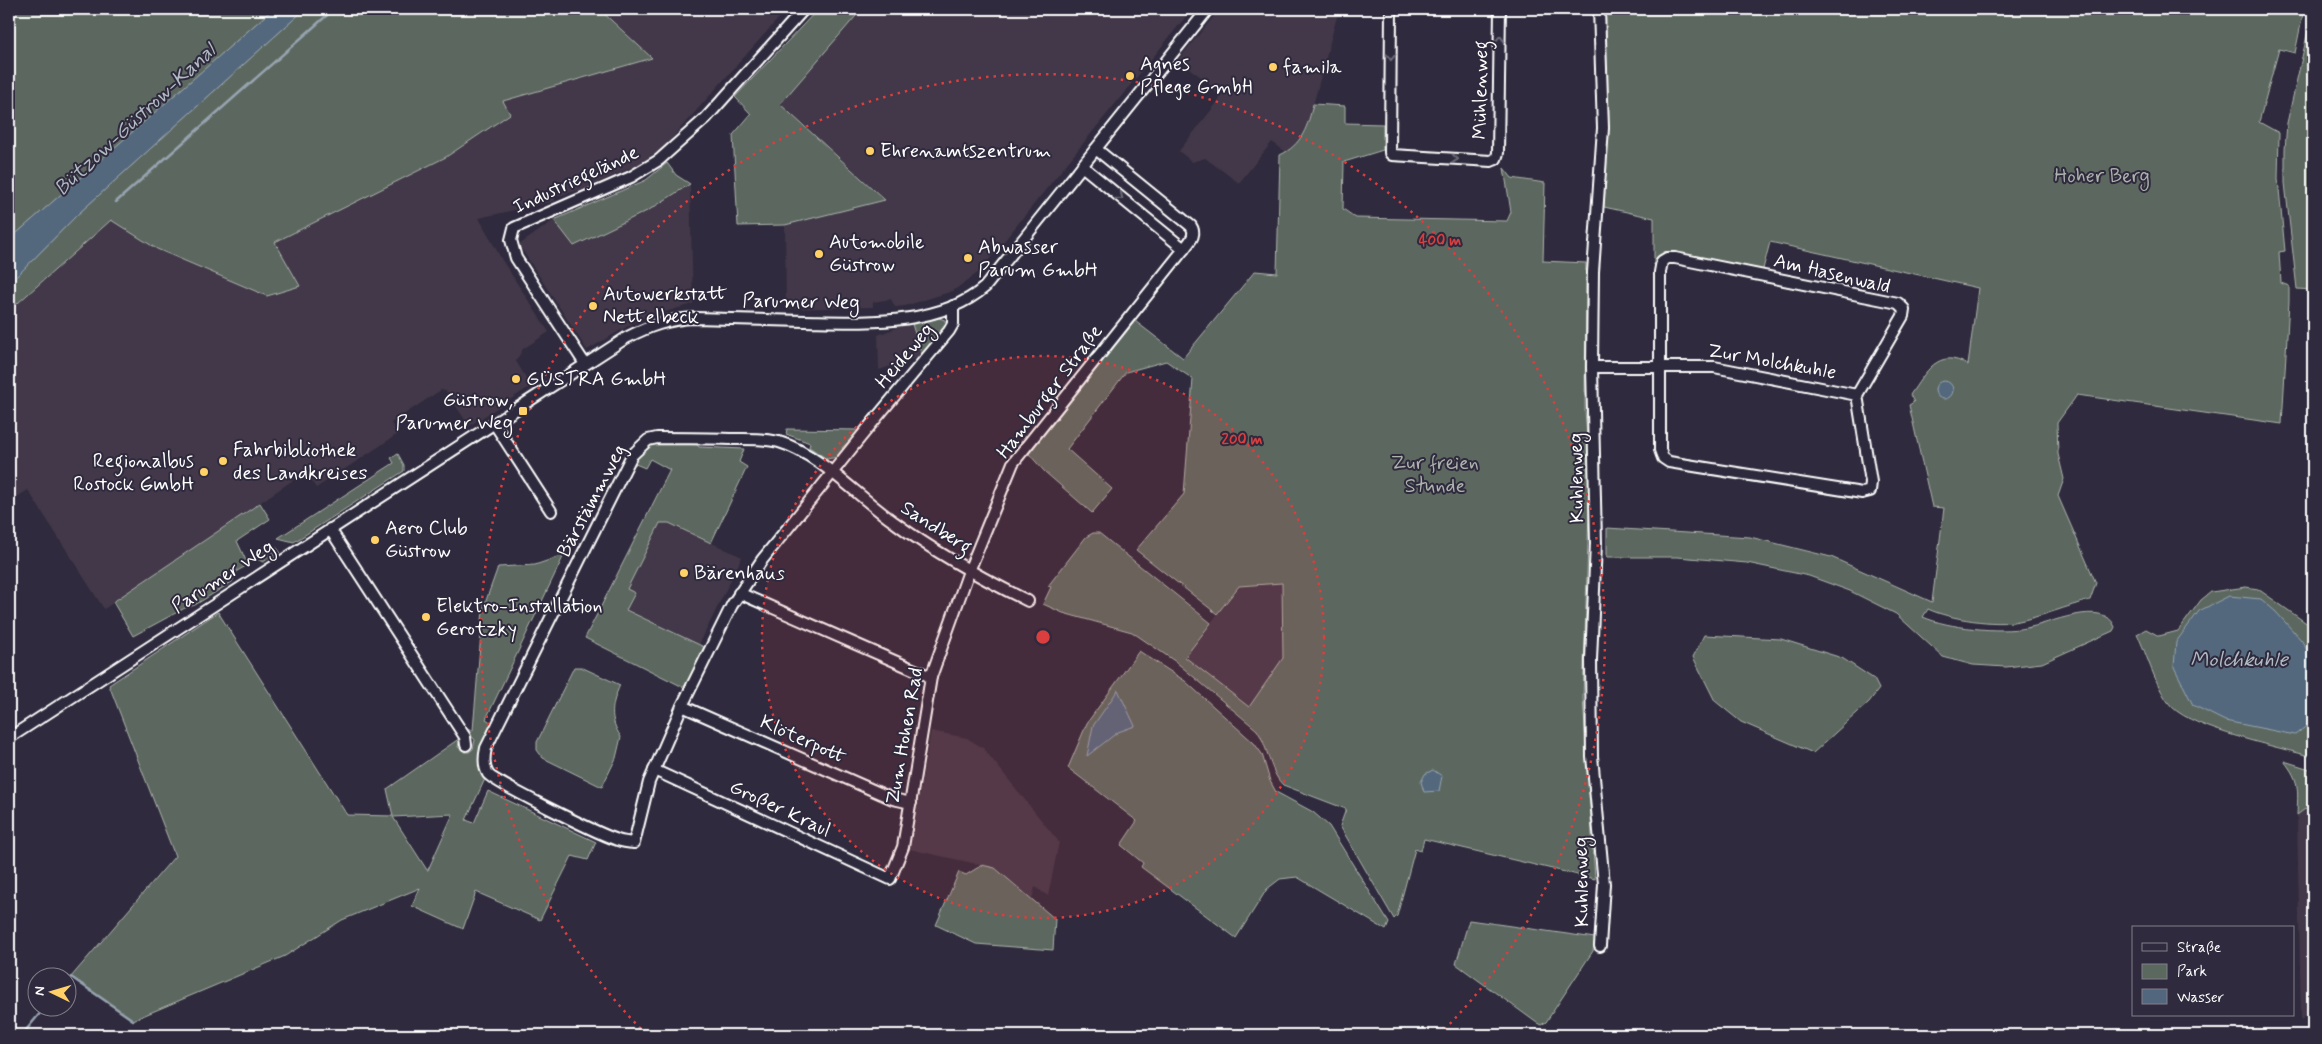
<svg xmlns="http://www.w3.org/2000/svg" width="2322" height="1044" viewBox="0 0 2322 1044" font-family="Mynerve,sans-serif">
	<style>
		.built { fill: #433948 }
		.green { fill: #5b685e; stroke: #adb4ae; fill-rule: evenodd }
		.water { fill: #52677d; stroke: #97a4b1 }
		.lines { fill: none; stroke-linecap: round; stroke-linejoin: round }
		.stream { stroke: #97a4b1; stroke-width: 2.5 }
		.minor-casing { stroke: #fff; stroke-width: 14 }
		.minor { stroke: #2f2a3d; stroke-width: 10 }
		.oneway { stroke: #6d6a77 }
		.ring { fill: none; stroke: #da3e3e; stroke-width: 2.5; stroke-dasharray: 2.5 5 }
		.poi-dot { fill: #ffd166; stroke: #2f2a3d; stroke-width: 2 }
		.labels { text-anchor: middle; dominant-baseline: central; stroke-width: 4; stroke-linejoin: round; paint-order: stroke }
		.poi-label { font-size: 20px; fill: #fff; stroke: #2f2a3d; text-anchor: start }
		.street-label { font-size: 20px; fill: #fff; stroke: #2f2a3d }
		.park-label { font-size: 20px; fill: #adb4ae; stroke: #2f2a3d }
		.water-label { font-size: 21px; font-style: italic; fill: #b1bbc4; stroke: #2f2a3d }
		.centre { fill: #da3e3e; stroke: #2f2a3d; stroke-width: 2.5 }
		.ring-label { font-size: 15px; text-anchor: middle; font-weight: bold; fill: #da3e3e; stroke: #2f2a3d; stroke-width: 4; stroke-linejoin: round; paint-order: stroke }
	</style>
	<rect width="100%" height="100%" fill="#2f2a3d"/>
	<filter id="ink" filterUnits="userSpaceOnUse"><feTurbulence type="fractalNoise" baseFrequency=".02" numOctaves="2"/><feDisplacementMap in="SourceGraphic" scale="10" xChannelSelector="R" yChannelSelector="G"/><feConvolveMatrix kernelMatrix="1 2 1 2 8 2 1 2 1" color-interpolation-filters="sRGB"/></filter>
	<g filter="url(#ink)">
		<!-- built -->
		<g class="built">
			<path d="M599,9H787L663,148L639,164L584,189L555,197V201L479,218L502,260L549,332L523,349L516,361L531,386L469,426L446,391L441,390L391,423L398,434L316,488L305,472L104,609L28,490L17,497L9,484V311L111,219L157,249L267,296L300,285L274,242L446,157L509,114L502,101L652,58Z"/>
			<path d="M862,9H1192L979,272L953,291L905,306L895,307L891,299L873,302V307L786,309L785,225L885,199L780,103Z"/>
			<path d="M1220,9H1339L1308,124L1298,144L1286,152L1272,142L1239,183L1205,158L1192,162L1179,151L1220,99L1209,83L1178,60Z"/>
			<path d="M690,184L693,304L640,319L587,350L519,245L554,220L574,246L649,210Z"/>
			<path d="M912,324L922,356L879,370L878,335L904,325Z"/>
			<path d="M660,522L669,523L742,557L699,645L626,610L635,593L627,589Z"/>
			<path d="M1282,583L1283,658L1249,707L1185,657L1239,586Z"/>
			<path d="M931,731L967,738L983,748L1059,842L1048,896L1035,887L1032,899L995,868L909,849Z"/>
			<path d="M2313,803V1011L2301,1020L2297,815Z"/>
		</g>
		<!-- green -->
		<g class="green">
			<path d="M9,9H273L9,240Z"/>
			<path d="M305,9H599L652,58L503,101L510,114L446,157L275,242L300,286L267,296L157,249L111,220L9,311V284L78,214Z"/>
			<path d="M818,9H862L780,104L885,200L785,225L738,226L733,135L751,114L735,97Z"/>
			<path d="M1603,9H2304L2295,53L2279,49L2259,122L2279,133L2278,179L2285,251L2279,252L2281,283L2289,286V301L2282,424L2077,395L2057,423L2058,454L2064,479L2058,496L2096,583L2090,600C2067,606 2043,616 2019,621C1996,626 1949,619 1928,609L1923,617C1948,628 1999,633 2026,628C2047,625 2104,597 2115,627L2113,631L2042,663L2006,667L1973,665L1943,657L1896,614L1850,591L1809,576L1747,563L1678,557H1607V528L1750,537L1831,557L1932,602L1944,508L1932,507L1909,405L1914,402L1910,395C1926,372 1938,347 1968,365L1978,288L1770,242L1762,273L1661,257L1654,265V218L1604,207L1608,130Z"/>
			<path d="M2313,9V290L2297,289L2285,183V150L2287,123Z"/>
			<path d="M1313,104L1345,106V123L1383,124V150L1344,162L1343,209L1356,218L1507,221L1511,212L1504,168L1512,178L1545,183L1543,261L1586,263L1585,410L1590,479L1583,698L1595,879L1424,839L1421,851L1415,849L1397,916L1394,919L1340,826L1346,809L1283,785C1270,773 1268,746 1257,730L1176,662L1132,632L1063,613L1043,604L1051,587L1048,586L1086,537L1093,533H1099L1211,623L1185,657L1249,707L1283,658L1282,583L1239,586L1217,614L1136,550L1184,494L1193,379L1166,361L1126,372L1067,449L1112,489L1092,513L1045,472L1029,454L1135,321L1183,358L1255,271L1277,273L1280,155C1302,145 1308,126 1313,104Z"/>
			<path d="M667,163L676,175L690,184L649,210L574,246L554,220L646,180Z"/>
			<path d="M939,318L945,320L946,326L922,356L912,324Z"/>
			<path d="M787,429L861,430L850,443L848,442L842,448L844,450L838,457L827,459L809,447L810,443L786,434Z"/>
			<path d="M659,442H695L699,447L744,449L739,462L747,467L711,543L669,523H660L627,589L635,593L626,610L704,647L685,688L585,638L670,470L650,459L645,468L633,463C640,452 646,446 659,442Z"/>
			<path d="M398,454L404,465V471L294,542L278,538L394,463L391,458Z"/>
			<path d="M260,503L270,519L237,541L248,565L237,571L232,582L195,605L185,608L133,636L113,602Z"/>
			<path d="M266,547L277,548L280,552L263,562L257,559L260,548Z"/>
			<path d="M564,555L486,719L492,723C482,745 473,755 485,779L466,820L474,823L488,791L596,842L588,860L572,856L540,920L476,892L463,929L412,906L420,888L342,920L285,956L133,1020L71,977L175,856L109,685L218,612L347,815L393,816L387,789L460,738L458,747L465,752H469L473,749L475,740L466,730H473L483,609L498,567L535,565ZM453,814L428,870H427L393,817Z"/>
			<path d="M2246,587L2258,589L2312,627L2313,757C2279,747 2195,730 2172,707C2157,691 2147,654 2137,634L2146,629L2159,636L2178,631L2201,600L2211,592Z"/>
			<path d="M1704,635L1781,639L1842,658L1874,679L1879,689L1869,702L1813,753L1741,722L1715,701L1693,657Z"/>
			<path d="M1139,651L1185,681L1254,743L1262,754L1270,781L1276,792L1313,812L1329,826L1389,923L1386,930L1297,877L1280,879L1267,889L1236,938L1141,867L1143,863L1121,845L1137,821L1068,768L1087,723Z"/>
			<path d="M574,667H581L620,685C611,705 609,719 621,737L616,758L602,787L543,758L537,750V742Z"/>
			<path d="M2284,761L2313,770V803L2297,815C2298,789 2300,781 2284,761Z"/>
			<path d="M982,865L995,868L1055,919L1053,950L976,944L936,925L959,872L966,875Z"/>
			<path d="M1469,920L1595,938L1593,951L1546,1022L1541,1025L1537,1023L1456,964Z"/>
		</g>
		<!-- water -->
		<g class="water">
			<path d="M273,9H305L78,214L9,284V240Z"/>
			<circle cx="1944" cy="390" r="9"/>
			<path d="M2229,596L2261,599L2276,612L2302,641L2313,662V721L2295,735L2225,721L2193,705L2174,667L2176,642L2199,611Z"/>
			<path d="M1118,690L1135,726L1118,732L1087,756L1093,726Z"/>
			<path d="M1433,770L1442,776L1439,791L1424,792L1421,782L1425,774Z"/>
		</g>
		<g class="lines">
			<!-- stream -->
			<g class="stream">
				<path d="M116,202L334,9"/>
				<path d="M68,981L71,977L133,1020"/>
				<path d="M22,1035L46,1006"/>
			</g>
			<defs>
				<g id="minor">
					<path d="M1391,9L1390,153L1392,155L1491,161L1496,159L1498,153L1500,9"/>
					<path d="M1599,9L1603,128L1593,272L1592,367L1596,543L1591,660L1592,756L1604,884L1600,946"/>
					<path d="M1082,166L1184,249C1190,241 1197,235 1191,226L1096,149"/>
					<path d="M1667,258H1675L1898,303L1904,309L1903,316L1857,395L1871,482L1870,491L1862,493L1669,462L1663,458L1660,450V272L1662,261Z"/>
					<path d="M953,306V324L949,331C907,381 865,430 825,482L762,560L732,605L682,706L649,782L634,843C627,842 621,842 615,839C599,834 493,782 488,774C483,766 484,757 486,748L632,455L648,440L657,438C681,438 705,438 730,439C746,439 763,438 779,442C820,454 858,497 894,522C936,553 981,578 1028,601"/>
					<path d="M585,364L516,258L511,240L514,228L631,177L659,160L706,118L804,9"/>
					<path d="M1592,367H1714L1857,395"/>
					<path d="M494,423L551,511"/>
					<path d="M330,529L465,737L466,745"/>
					<path d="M739,593L931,677"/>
					<path d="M682,706L893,799L911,803"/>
					<path d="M9,738L626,338C649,326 669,319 695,318C732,319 768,320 805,321C862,322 939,327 985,287L1208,9"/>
					<path d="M654,770L890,879L903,847L931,677L969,571L1013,463L1184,249"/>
				</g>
			</defs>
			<!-- minor casing -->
			<use href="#minor" class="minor-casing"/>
			<!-- minor -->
			<use href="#minor" class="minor"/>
		</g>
		<!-- one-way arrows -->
		<defs><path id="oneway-chevron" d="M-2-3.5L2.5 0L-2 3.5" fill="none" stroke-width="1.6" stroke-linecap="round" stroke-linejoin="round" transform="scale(1.25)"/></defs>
		<g class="oneway">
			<use href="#oneway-chevron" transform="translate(1500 39) rotate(-89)"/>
			<use href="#oneway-chevron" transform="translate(1391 57) rotate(91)"/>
			<use href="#oneway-chevron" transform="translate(1455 159) rotate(4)"/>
			<use href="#oneway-chevron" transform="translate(1120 197) rotate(39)"/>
		</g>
	</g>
	<!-- distance rings -->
	<circle cx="1043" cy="637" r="281" fill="#da3e3e" fill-opacity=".12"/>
	<g class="ring">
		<circle cx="1043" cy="637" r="281"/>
		<path d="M646 1034A562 562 0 1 1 1440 1034"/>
	</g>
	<!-- markers -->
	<g class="poi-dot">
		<circle cx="1273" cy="67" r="5"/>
		<circle cx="1130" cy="76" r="5"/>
		<circle cx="870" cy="151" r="5"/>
		<circle cx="819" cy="254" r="5"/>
		<circle cx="968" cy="258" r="5"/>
		<circle cx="593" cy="306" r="5"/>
		<circle cx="516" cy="379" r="5"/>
		<rect x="518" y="406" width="10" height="10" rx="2.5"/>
		<circle cx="223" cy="461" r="5"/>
		<circle cx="204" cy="472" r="5"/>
		<circle cx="375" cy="540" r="5"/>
		<circle cx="684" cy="573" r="5"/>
		<circle cx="426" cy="617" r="5"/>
	</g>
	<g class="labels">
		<!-- poi labels -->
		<g class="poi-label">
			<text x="1140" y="64">Agnes<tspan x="1140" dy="23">Pflege GmbH</tspan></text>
			<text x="1283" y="67">famila</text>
			<text x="880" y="151">Ehrenamtszentrum</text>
			<text x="829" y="242">Automobile<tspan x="829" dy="23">Güstrow</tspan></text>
			<text x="978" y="247">Abwasser<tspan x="978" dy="23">Parum GmbH</tspan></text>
			<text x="603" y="294">Autowerkstatt<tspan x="603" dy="23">Nettelbeck</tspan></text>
			<text x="526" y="379">GÜSTRA GmbH</text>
			<text x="513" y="400" text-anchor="end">Güstrow,<tspan x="513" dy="23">Parumer Weg</tspan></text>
			<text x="233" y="450">Fahrbibliothek<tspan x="233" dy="23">des Landkreises</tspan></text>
			<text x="194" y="461" text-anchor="end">Regionalbus<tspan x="194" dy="23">Rostock GmbH</tspan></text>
			<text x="385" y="528">Aero Club<tspan x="385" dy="23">Güstrow</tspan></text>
			<text x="694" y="573">Bärenhaus</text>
			<text x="436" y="606">Elektro-Installation<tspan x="436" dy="23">Gerotzky</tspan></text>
		</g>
		<!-- street labels -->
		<g class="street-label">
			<text transform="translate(1481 90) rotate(-89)">Mühlenweg</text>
			<text transform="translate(576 180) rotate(-25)">Industriegelände</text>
			<text transform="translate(1832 274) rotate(13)">Am Hasenwald</text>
			<text transform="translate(801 302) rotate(1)">Parumer Weg</text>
			<text transform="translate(905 356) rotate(-50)">Heideweg</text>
			<text transform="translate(1772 362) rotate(10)">Zur Molchkuhle</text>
			<text transform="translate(1050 392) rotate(-53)">Hamburger Straße</text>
			<text transform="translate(1577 478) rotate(-91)">Kuhlenweg</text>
			<text transform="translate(592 501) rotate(-62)">Bärstämmweg</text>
			<text transform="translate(936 528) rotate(33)">Sandberg</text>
			<text transform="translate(223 577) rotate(-33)">Parumer Weg</text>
			<text transform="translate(905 736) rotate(-80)">Zum Hohen Rad</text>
			<text transform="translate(803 740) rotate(24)">Klöterpott</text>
			<text transform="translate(780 809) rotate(25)">Großer Kraul</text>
			<text transform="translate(1582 882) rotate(-91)">Kuhlenweg</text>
		</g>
		<!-- park labels -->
		<g class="park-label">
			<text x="2102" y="176">Hoher Berg</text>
			<text x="1435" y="463">Zur freien<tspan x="1435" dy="23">Stunde</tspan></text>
		</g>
		<!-- water labels -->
		<g class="water-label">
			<text transform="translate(135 120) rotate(-43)">Bützow-Güstrow-Kanal</text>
			<text x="2239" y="660">Molchkuhle</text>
		</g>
	</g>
	<circle cx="1043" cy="637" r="8" class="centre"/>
	<g class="ring-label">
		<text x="1440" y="245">400 m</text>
		<text x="1242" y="444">200 m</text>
	</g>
	<!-- margin -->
	<rect width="2322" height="1044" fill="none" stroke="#2f2a3d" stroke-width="30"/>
	<rect x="15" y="15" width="2292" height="1014" fill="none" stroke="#fff" stroke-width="2" filter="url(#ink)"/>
	<!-- legend -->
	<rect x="2132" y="926" width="162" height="90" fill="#2f2a3d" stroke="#827f8b"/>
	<rect x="2142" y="943" width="25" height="8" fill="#2f2a3d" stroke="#827f8b"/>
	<text x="2177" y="952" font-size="15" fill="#ffffff">Straße</text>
	<rect x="2142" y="964" width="25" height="15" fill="#5b685e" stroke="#827f8b"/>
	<text x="2177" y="976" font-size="15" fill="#ffffff">Park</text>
	<rect x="2142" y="989" width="25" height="15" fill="#52677d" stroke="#827f8b"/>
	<text x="2177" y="1002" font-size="15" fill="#ffffff">Wasser</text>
	<!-- north arrow -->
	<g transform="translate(52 992) rotate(275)"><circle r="24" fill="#2f2a3d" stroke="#827f8b"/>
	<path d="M0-4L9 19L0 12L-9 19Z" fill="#ffd166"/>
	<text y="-8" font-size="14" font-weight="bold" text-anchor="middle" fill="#ffffff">N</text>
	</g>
</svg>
